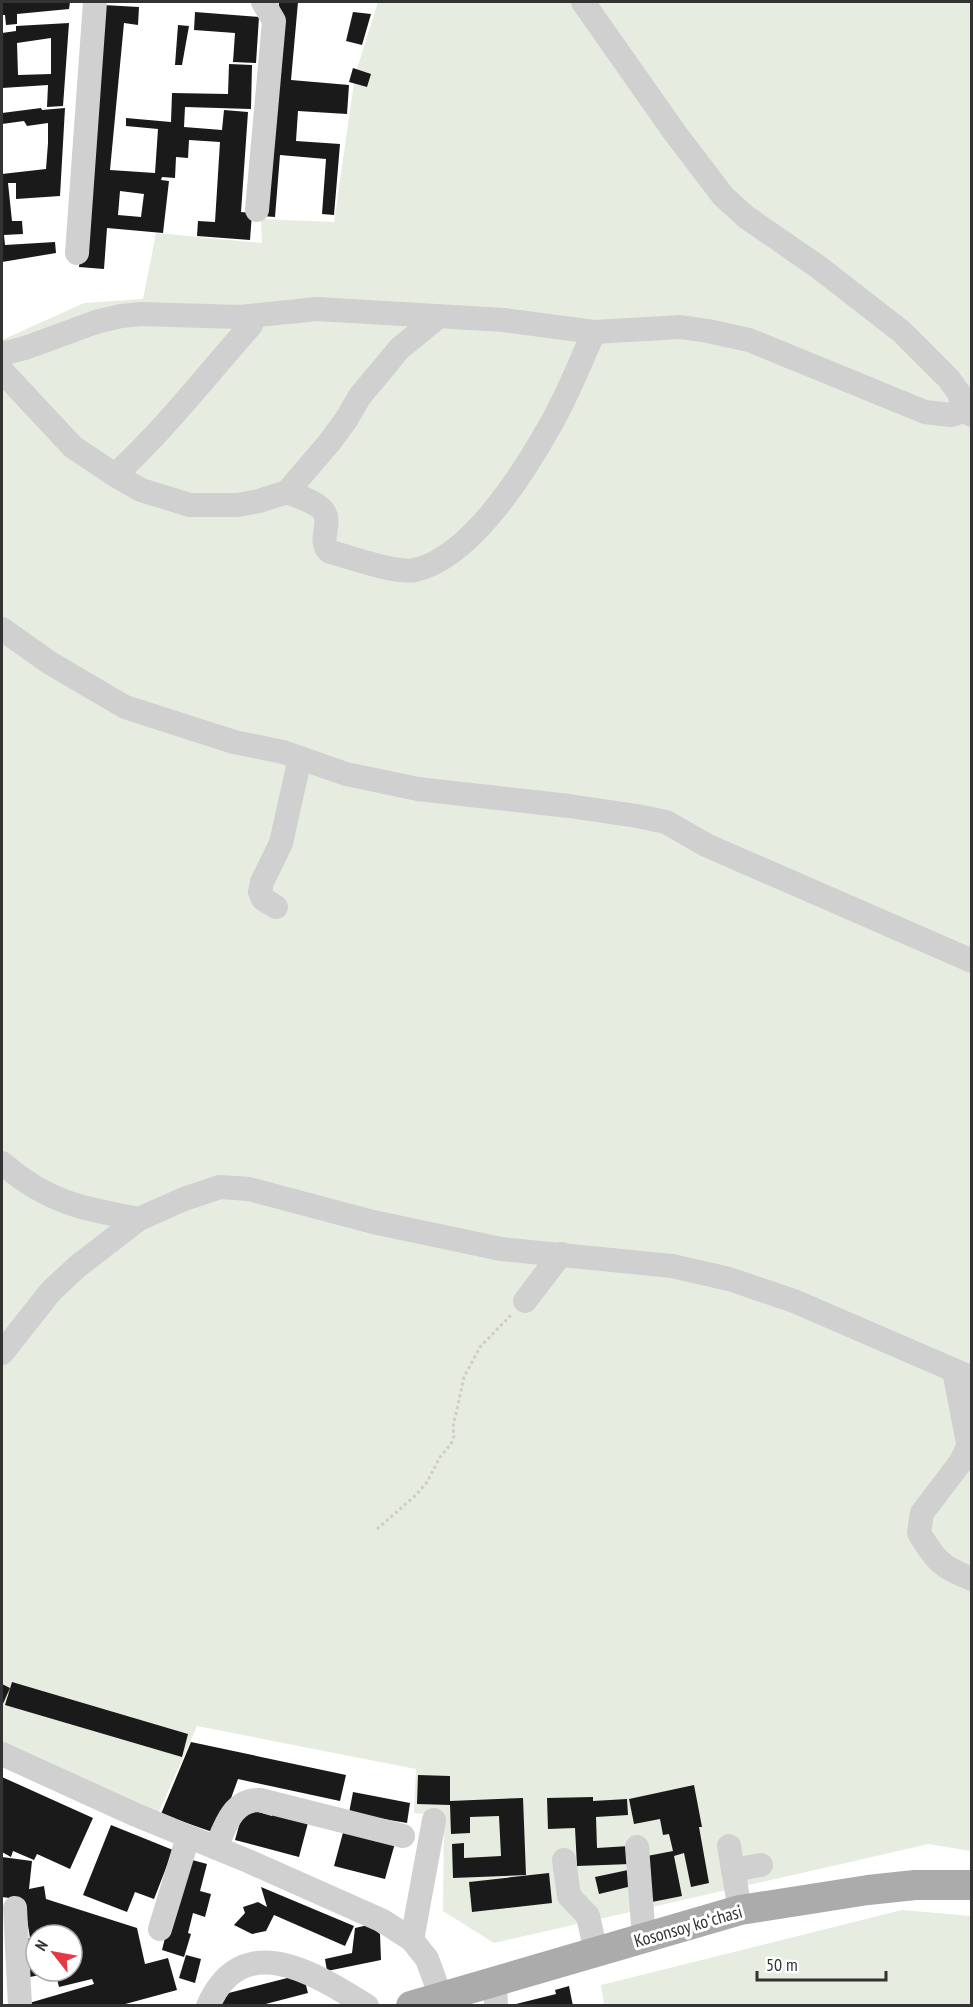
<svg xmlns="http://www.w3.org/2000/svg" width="973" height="2007" viewBox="0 0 973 2007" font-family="'PT Sans Narrow',sans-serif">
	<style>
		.green { fill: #e6ecdf }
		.building { fill: #1a1a1a; fill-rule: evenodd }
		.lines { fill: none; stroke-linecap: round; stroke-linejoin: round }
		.path { stroke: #cdcdcd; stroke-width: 3; stroke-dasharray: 3 3; stroke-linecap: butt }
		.minor { stroke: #d0d0d0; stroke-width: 24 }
		.major { stroke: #ababab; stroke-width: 30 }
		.labels { text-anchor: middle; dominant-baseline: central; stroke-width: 6; stroke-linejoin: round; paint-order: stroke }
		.street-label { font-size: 18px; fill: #333; stroke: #fff }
	</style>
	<rect width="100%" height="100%" fill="#fff"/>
	<!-- green -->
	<g class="green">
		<path d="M378,2H971V1851L929,1844L494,1943L443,1911L444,1815L414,1813L416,1769L197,1726L157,1816L2,1745V340L84,303L143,299L156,233L262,243L261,219L334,222L355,75Z"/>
		<path d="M902,1910L971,1916V2005H604L601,1985Z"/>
	</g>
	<!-- building -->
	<g class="building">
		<path d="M2,2H70L69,9L17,14V24L6,25L5,15H2Z"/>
		<path d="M279,2H298L291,80L349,85L347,114L298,111L296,141L340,144L334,215L322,214L326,159L280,155L275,217L262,216Z"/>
		<path d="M103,5L139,7L138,25L124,23L110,170L155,173L158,129L126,126V118L171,122L172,93L228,94L229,64L252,65L251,109L185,107L184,127L222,130L224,110L248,112L241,212L252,213L250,240L197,236L198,221L215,222L220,142L189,140L188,158L176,157L175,178L162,177L161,180L169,181L163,233L107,228L104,269L79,267ZM120,191L144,194L141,217L118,215Z"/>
		<path d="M195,12L259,17L256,63L233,62L235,33L194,30Z"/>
		<path d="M353,12L371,14L362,45L346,41Z"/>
		<path d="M69,23L63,106L47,107L48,85L2,88V33L16,31V26ZM51,38V74L18,75L17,43Z"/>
		<path d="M178,25L189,26L182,65H175Z"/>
		<path d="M353,68L371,74L367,87L349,82Z"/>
		<path d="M41,108L42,110L65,108L60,196L16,199V183H8L12,221H22L23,234L4,235L5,245L55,242L56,253L2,262V174L46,169L48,143V123L27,126L24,121L2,124V113Z"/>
		<path d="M12,1682L188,1734L182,1757L5,1705Z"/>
		<path d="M2,1684L10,1688L2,1706Z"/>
		<path d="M191,1742L346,1775L340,1801L238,1779L218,1834L161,1814Z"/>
		<path d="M418,1775L450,1776V1801L523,1798L526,1875L453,1878L452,1844L464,1843V1858L501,1856L499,1816L470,1817V1833L451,1834L450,1805L417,1804Z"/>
		<path d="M2,1777L93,1818L70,1869L37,1854L34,1860L13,1851L11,1857L2,1852Z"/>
		<path d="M694,1785L702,1827H699L709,1883L691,1887L684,1853L674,1856L682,1896L652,1902L642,1857L673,1851L669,1834L663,1835L660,1819L634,1824L629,1799Z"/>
		<path d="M353,1792L410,1803L407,1823L349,1813Z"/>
		<path d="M593,1797V1801L627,1799L628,1815L596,1817L597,1848L629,1846L630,1864L577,1866L575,1828L548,1829L547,1798Z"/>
		<path d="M244,1808L272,1816L274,1810L309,1819L299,1857L235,1840Z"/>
		<path d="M111,1825L173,1850L154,1899L135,1892L127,1912L83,1895Z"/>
		<path d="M344,1829L395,1843L385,1879L334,1866Z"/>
		<path d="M2,1857L32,1861L29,1889L44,1886L46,1899L137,1928L145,1964L168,1958L177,1990L118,2006H19L94,1984L92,1979L59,1987L55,1971H72V1935H36V1971L55,1972L30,1977L22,1940L30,1938L24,1900L2,1897Z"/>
		<path d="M185,1858L207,1864L200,1891L211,1894L205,1917L193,1913L188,1933L191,1934L184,1957L162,1950Z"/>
		<path d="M628,1870L632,1886L599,1894L595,1877Z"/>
		<path d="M549,1873L552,1903L472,1912L469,1882Z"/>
		<path d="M261,1887L354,1926L345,1946L274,1915L266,1931L252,1934L234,1925L245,1913L243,1907L258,1902L267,1907Z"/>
		<path d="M368,1925L380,1934L381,1960L327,1971L325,1959L352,1953L355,1928Z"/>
		<path d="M186,1955L201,1959L195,1983L179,1978Z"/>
		<path d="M303,1974L308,1993L258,2006H219L217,1996Z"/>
		<path d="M569,1986L573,2006H508L556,1994L555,1990Z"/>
	</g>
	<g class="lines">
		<!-- path -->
		<path class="path" d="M377,1529L416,1495L427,1482L440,1457L451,1444L454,1436L453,1427L464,1377L480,1347L511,1315"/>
		<!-- minor -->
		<g class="minor">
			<path d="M583,2L675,133L723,196L746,217L817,266L902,332L949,379L959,393L964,411L972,415"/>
			<path d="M257,210L274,21L263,2"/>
			<path d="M77,253L95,2"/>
			<path d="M594,332L681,327L708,331L749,340L925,412L951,415L964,411"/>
			<path d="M2,354L25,348L96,322L121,316L142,314L240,317L317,309L504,320L594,332C579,365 566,400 547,431C521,477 469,558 415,570C395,574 351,557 330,552C317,542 332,525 324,512C318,502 298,497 287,492L329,443L346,420L360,396L381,371L399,349L438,317"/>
			<path d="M2,371L73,447L115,475C165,429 206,376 251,325L253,316"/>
			<path d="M115,475L141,490L190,505H238L259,501L287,492"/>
			<path d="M2,629L50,663L125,707L234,742L283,752L346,774L418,789L569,806L637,816L666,822L706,845L972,961"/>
			<path d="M276,907L263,899L260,892L262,882L281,843L300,758"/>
			<path d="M2,1163C46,1202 83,1209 139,1219"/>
			<path d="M525,1301L561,1254"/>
			<path d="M2,1353L51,1291L78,1266L139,1219L184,1199L220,1187L249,1189L373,1222L501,1249L672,1266L729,1279L794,1301L972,1378"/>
			<path d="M954,1371L968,1443"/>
			<path d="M972,1439L960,1463L922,1513L919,1533C936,1561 941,1567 972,1579"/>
			<path d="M2,1754L136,1815L248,1861L383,1921L412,1940L427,1959L441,1997"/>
			<path d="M729,1846L740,1910"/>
			<path d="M637,1847L644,1938"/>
			<path d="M216,1848C225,1826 233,1799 260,1800L403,1836"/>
			<path d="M564,1860L569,1896L588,1916L596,1952"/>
			<path d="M733,1870L761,1865"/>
			<path d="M15,1908L20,2006"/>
			<path d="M160,1929L188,1837"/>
			<path d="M412,1940L434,1820"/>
			<path d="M495,1981L496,2006"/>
			<path d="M208,2006C243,1926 317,1975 367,2006"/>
		</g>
		<!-- major -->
		<path class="major" d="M411,2006L740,1910L868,1890L915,1885H972"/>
	</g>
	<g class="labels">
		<!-- street labels -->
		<g class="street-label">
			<text transform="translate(688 1926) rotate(-16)">Kosonsoy koʻchasi</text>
		</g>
	</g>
	<!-- border -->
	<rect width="973" height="2007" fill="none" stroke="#333333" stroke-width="6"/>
	<!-- north arrow -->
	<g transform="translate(54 1953) rotate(301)"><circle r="28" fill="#ffffff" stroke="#adadad" stroke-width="1.5"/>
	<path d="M0-4.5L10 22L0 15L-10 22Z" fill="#e63946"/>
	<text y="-9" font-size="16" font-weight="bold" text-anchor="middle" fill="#333333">N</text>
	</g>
	<!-- scale -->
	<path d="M757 1971v9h129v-9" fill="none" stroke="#333333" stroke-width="3"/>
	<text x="766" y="1971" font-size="18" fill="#333333" stroke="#ffffff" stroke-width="4.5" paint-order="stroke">50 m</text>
</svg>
